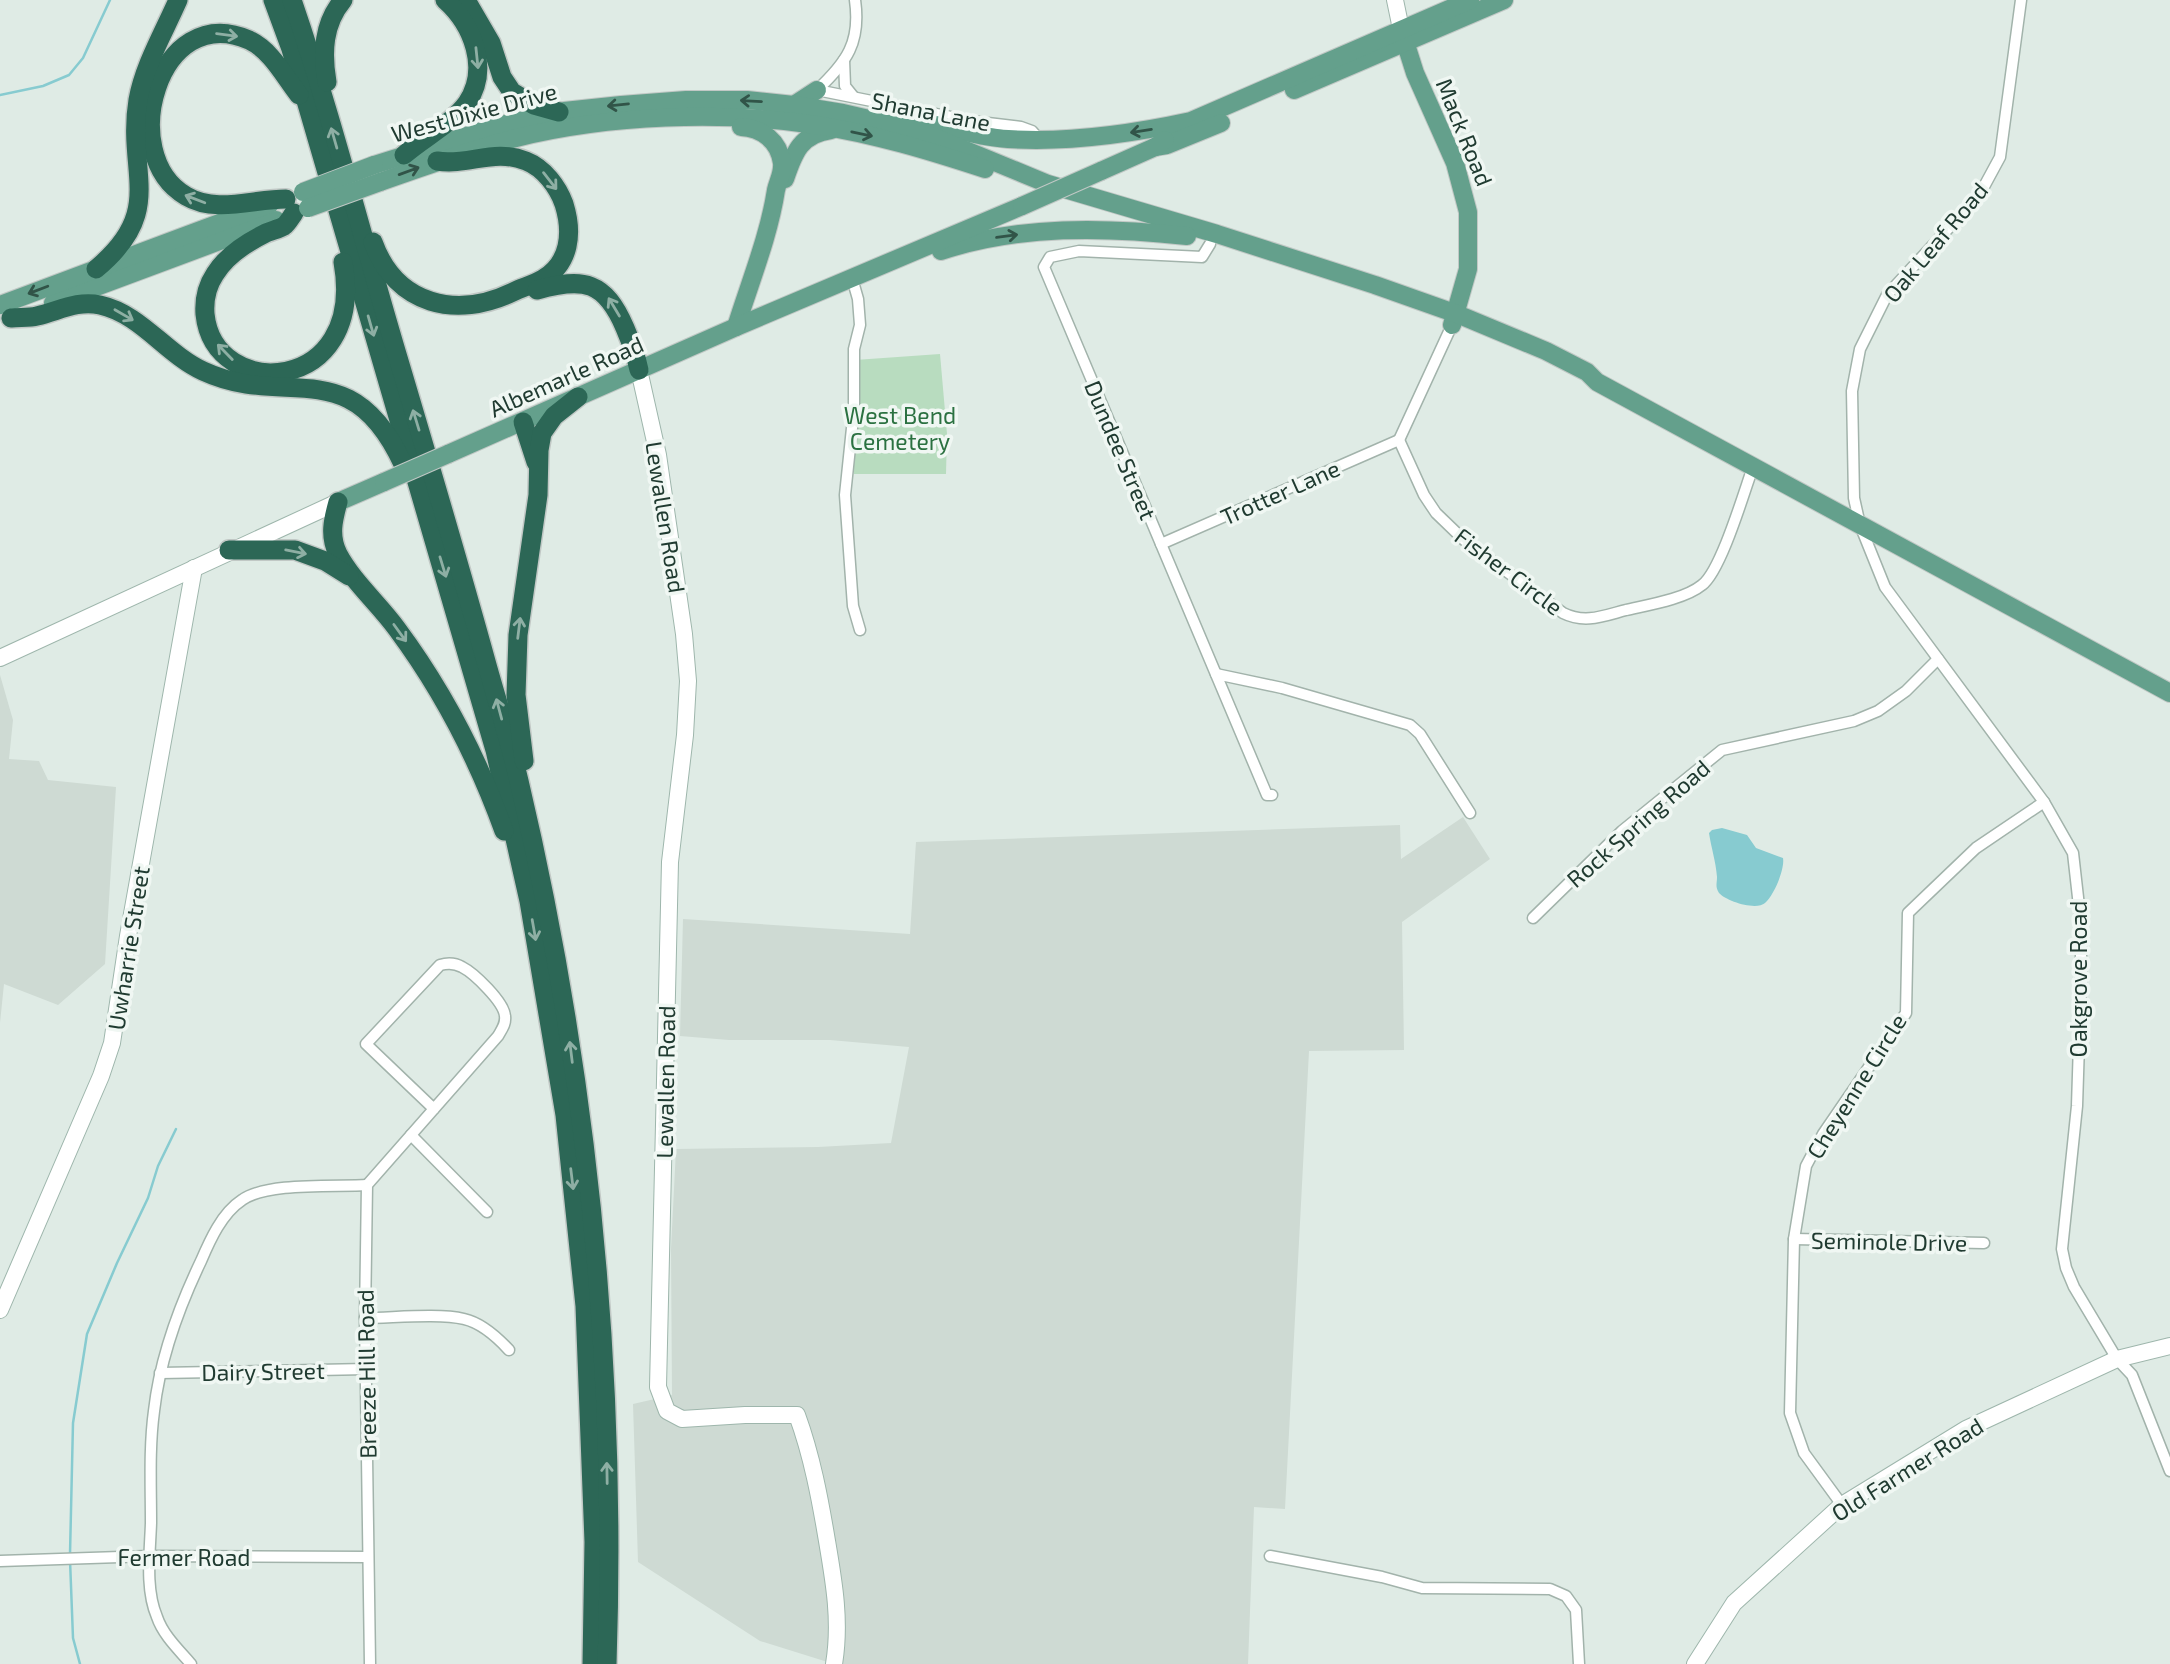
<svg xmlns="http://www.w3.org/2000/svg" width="2170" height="1664" viewBox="0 0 2170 1664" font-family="'Exo 2',sans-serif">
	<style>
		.built { fill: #cedad3 }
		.green { fill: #b8dcbf }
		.water { fill: #87cbd0 }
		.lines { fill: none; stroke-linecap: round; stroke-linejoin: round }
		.stream { stroke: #87cbd0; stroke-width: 2.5 }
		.street-casing { stroke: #a2b3ab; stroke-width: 13 }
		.secondary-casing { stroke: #9eb6ac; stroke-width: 18 }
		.primary-casing { stroke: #c1c8c5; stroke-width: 20 }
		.highway-casing { stroke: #c1c8c5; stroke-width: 22 }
		.street { stroke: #fff; stroke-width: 10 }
		.secondary { stroke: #fff; stroke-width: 16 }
		.primary { stroke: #64a08c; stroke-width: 18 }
		.highway { stroke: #2c6756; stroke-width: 19 }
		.primary-bridge-casing { stroke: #c1c8c5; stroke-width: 20; stroke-linecap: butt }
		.primary-bridge { stroke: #64a08c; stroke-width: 18 }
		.oneway { stroke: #8eafa4 }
		.oneway2 { stroke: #315448 }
		.labels { text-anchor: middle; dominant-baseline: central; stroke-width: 7; stroke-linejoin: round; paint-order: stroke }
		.street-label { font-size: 23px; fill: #203b31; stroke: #f0f7f3 }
		.park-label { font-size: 23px; fill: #2b7141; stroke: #f0f7f3 }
	</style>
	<rect width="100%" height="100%" fill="#dfebe5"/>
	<!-- built -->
	<g class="built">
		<path d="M0,675L13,720L9,759L39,761L48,780L116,787L105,964L58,1005L4,984L0,1023Z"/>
		<path d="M1463,817L1490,859L1402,922L1404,1050L1309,1051L1285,1509L1254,1507L1248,1664H834L760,1641L638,1562L633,1404L672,1395L671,1249L676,1149L818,1147L891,1143L909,1047L830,1040H729L680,1036L683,919L910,934L916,842L1400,825L1401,859Z"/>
	</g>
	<!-- green -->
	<path class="green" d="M940,354L947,434L946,474H854L855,360Z"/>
	<!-- water -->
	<path class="water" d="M1722,828L1747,835L1756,848L1783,858C1785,869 1774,895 1765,903C1756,911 1726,901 1719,893C1715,887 1717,883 1717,877C1716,862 1711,847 1709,833L1712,830Z"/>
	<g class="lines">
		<!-- stream -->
		<g class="stream">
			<path d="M0,95L43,86L69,75L83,58L110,0"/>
			<path d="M70,1554L73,1423L87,1334L117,1263L148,1198L158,1166L176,1129"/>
			<path d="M70,1560L73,1638L80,1664"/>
		</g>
		<defs>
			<g id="street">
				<path d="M2021,0L2000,157L1980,194L1887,295L1860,349L1852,391L1854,498L1860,525L1885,587L2044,802L2073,853L2081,924V981L2077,1106L2062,1249L2066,1268L2074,1287L2117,1359L2132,1375L2170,1471"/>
				<path d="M844,60L845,86L853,96"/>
				<path d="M817,90L971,121L1021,127L1032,131L1040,140"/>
				<path d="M817,90C847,62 861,42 855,0"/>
				<path d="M1210,244L1202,257L1079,251L1050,257L1044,267L1267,795H1272"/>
				<path d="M852,278L858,299L860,325L854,349V409L845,495L853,606L860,630"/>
				<path d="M1399,440L1424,495L1436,513L1464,540L1563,613C1585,624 1603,616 1626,610C1648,605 1685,599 1702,585C1721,571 1744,492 1753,467"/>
				<path d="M1399,440L1452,325"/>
				<path d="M1161,544L1399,440"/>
				<path d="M1216,674L1282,688L1410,725L1420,734L1470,813"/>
				<path d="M1533,918L1622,831L1722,750L1854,721L1878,711L1906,691L1938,659"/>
				<path d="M411,1135L487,1212"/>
				<path d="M1794,1239L1984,1243"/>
				<path d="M365,1318C392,1318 439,1313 464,1319C482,1323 497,1337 509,1350"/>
				<path d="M160,1373L367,1369"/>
				<path d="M1842,1505L1804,1453L1790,1413L1794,1239L1806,1166L1823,1134L1906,1013L1908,913L1976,848L2044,802"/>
				<path d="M1270,1556L1382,1577L1422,1588L1550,1589L1566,1596L1576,1610L1579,1664"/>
				<path d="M0,1561L150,1556L368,1557"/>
				<path d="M191,1664C179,1650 163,1635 157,1617C145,1589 150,1553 151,1523C151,1486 149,1448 154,1411C160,1358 178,1309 201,1261C210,1240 222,1213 242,1200C267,1182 334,1187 367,1185"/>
				<path d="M370,1664L365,1318L367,1185L498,1036C502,1029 506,1024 505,1016C504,1002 474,973 462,967C455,963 447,963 440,965L366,1044L434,1109"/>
			</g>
			<g id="secondary">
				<path d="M1395,0L1401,29"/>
				<path d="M639,370L658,455L684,634L688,681L685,735L670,862L658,1387L667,1411L682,1419L745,1415H797C812,1456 820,1499 827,1541C834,1582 841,1622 834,1664"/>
				<path d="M0,658L338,502"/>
				<path d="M0,1310L101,1076L112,1043L128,936L194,568"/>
				<path d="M1695,1664L1734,1603L1842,1505L1966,1429L2117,1359L2170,1346"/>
			</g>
			<g id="primary">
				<path d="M1402,32L1415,73L1455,163L1468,212V269L1452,325"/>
				<path d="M1294,90L1504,0"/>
				<path d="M794,105L817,90"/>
				<path d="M918,121C947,127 978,137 1008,139C1069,143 1131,134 1191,121L1470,0"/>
				<path d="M1155,147L1167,145L1221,123"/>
				<path d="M374,165L501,125L564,111L621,105L686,100H747L794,105L843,113L917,130L1048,184L1217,234L1375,285L1457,314L1546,351L1587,372L1597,382L2170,693"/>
				<path d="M1101,171L1155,147L1165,140"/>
				<path d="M785,179C794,152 801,134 831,130"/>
				<path d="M380,182C425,166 470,150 516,138C609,115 722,111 816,125C874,134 930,151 985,169"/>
				<path d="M941,251C1019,225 1106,227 1187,236"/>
				<path d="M53,303L276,220"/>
				<path d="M0,305L270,204"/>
				<path d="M736,327C750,282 769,236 776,190C778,181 783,173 782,163C779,141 762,128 741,127"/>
				<path d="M448,454L736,327L1022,206"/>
				<path d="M338,502L384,482"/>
			</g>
			<g id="highway">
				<path d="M273,0L291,49L495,750L529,901L565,1115L585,1306L594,1542L592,1664"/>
				<path d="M292,0C333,119 363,241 399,361C429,462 459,563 487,665C498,704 510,742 519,781C587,1069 617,1368 607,1664"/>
				<path d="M466,0L491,43L502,77L512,92L534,105L559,112"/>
				<path d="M327,82C322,53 323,24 343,0"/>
				<path d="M404,155C423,138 453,123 467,103C490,69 473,25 445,0"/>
				<path d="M286,199C253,199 216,214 186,196C115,155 158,0 249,40C272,51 284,76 299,95"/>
				<path d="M294,213C291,217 288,223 284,226C279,229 270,231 264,234C246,243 226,256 215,274C207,286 204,300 205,314C214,403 367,395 343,262"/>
				<path d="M373,242C396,306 457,319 513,292C523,287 533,285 543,279C570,263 573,233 564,204C558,187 544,168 526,161C494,148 469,166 437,161"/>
				<path d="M96,269C167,210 126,173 138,100C144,66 164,32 178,0"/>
				<path d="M537,290C584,277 605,281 625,328C631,342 636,355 639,370"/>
				<path d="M11,318C19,317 29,318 37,316C59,311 77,300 100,305C141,314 166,354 203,371C287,410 350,350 403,464"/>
				<path d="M523,422L536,462"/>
				<path d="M338,502C333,520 329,536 338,554C353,582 378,603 397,629C443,691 478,759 504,831"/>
				<path d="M229,550H295L325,561L349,576"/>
				<path d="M524,761L516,695L518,635L538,495L539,450L542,433L554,416L578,397"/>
			</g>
		</defs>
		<!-- street casing -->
		<use href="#street" class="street-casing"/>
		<!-- secondary casing -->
		<use href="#secondary" class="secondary-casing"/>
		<!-- primary casing -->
		<use href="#primary" class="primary-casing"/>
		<!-- highway casing -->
		<use href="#highway" class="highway-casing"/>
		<!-- street -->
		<use href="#street" class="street"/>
		<!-- secondary -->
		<use href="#secondary" class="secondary"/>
		<!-- primary -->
		<use href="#primary" class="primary"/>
		<!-- highway -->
		<use href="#highway" class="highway"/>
		<defs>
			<g id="primary-bridge">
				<path d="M303,192L374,165"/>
				<path d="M1022,206L1101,171"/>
				<path d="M308,208L380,182"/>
				<path d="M384,482L448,454"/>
			</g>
		</defs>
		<!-- primary-bridge casing -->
		<use href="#primary-bridge" class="primary-bridge-casing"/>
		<!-- primary-bridge -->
		<use href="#primary-bridge" class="primary-bridge"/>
	</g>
	<!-- one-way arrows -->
	<defs><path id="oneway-shaft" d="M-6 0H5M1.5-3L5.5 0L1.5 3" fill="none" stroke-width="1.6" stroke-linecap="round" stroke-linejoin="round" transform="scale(1.75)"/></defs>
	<g class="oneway">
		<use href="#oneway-shaft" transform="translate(227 35) rotate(7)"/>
		<use href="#oneway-shaft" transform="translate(477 58) rotate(84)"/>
		<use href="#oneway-shaft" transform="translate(334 138) rotate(-106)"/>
		<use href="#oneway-shaft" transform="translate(550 181) rotate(52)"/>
		<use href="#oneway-shaft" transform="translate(195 199) rotate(-159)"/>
		<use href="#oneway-shaft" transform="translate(614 307) rotate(-121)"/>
		<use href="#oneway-shaft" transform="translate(124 315) rotate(30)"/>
		<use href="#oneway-shaft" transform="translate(371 326) rotate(74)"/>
		<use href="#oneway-shaft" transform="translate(225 352) rotate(-134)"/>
		<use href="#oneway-shaft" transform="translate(416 420) rotate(-107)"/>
		<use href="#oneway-shaft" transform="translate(296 552) rotate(11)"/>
		<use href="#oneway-shaft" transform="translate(443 567) rotate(73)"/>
		<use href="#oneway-shaft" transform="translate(519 628) rotate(-83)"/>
		<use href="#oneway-shaft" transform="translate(400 633) rotate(54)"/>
		<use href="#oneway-shaft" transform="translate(499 709) rotate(-105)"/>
		<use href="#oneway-shaft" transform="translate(534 930) rotate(80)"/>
		<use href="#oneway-shaft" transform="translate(571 1052) rotate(-97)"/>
		<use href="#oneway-shaft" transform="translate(572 1179) rotate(83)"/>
		<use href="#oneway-shaft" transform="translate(607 1473) rotate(-91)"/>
	</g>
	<g class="oneway2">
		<use href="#oneway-shaft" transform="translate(751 101) rotate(-177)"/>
		<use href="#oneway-shaft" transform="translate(618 105) rotate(174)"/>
		<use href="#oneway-shaft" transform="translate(1141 131) rotate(171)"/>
		<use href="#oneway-shaft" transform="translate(862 134) rotate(12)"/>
		<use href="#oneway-shaft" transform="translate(409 171) rotate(-20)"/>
		<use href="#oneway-shaft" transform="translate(1007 236) rotate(-8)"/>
		<use href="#oneway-shaft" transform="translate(38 290) rotate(159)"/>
	</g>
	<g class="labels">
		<!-- street labels -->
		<g class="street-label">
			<text transform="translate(931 111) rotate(11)">Shana Lane</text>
			<text transform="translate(474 112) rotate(-15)">West Dixie Drive</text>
			<text transform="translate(1465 132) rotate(68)">Mack Road</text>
			<text transform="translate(1935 242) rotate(-50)">Oak Leaf Road</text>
			<text transform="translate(566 376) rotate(-24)">Albemarle Road</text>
			<text transform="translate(1121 450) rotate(67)">Dundee Street</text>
			<text transform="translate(1280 492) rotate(-24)">Trotter Lane</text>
			<text transform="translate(666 517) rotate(81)">Lewallen Road</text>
			<text transform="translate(1509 571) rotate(37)">Fisher Circle</text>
			<text transform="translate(1638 823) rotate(-41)">Rock Spring Road</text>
			<text transform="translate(128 948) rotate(-81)">Uwharrie Street</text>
			<text transform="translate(2078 979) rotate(-90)">Oakgrove Road</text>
			<text transform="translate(665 1082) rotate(-89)">Lewallen Road</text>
			<text transform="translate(1856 1086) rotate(-58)">Cheyenne Circle</text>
			<text transform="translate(1889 1241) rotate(1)">Seminole Drive</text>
			<text transform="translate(263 1371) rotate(-1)">Dairy Street</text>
			<text transform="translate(366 1374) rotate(-91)">Breeze Hill Road</text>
			<text transform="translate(1907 1469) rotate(-32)">Old Farmer Road</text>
			<text x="184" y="1557">Fermer Road</text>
		</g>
		<!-- park labels -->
		<g class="park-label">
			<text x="900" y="415">West Bend<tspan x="900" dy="26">Cemetery</tspan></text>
		</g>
	</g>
</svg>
